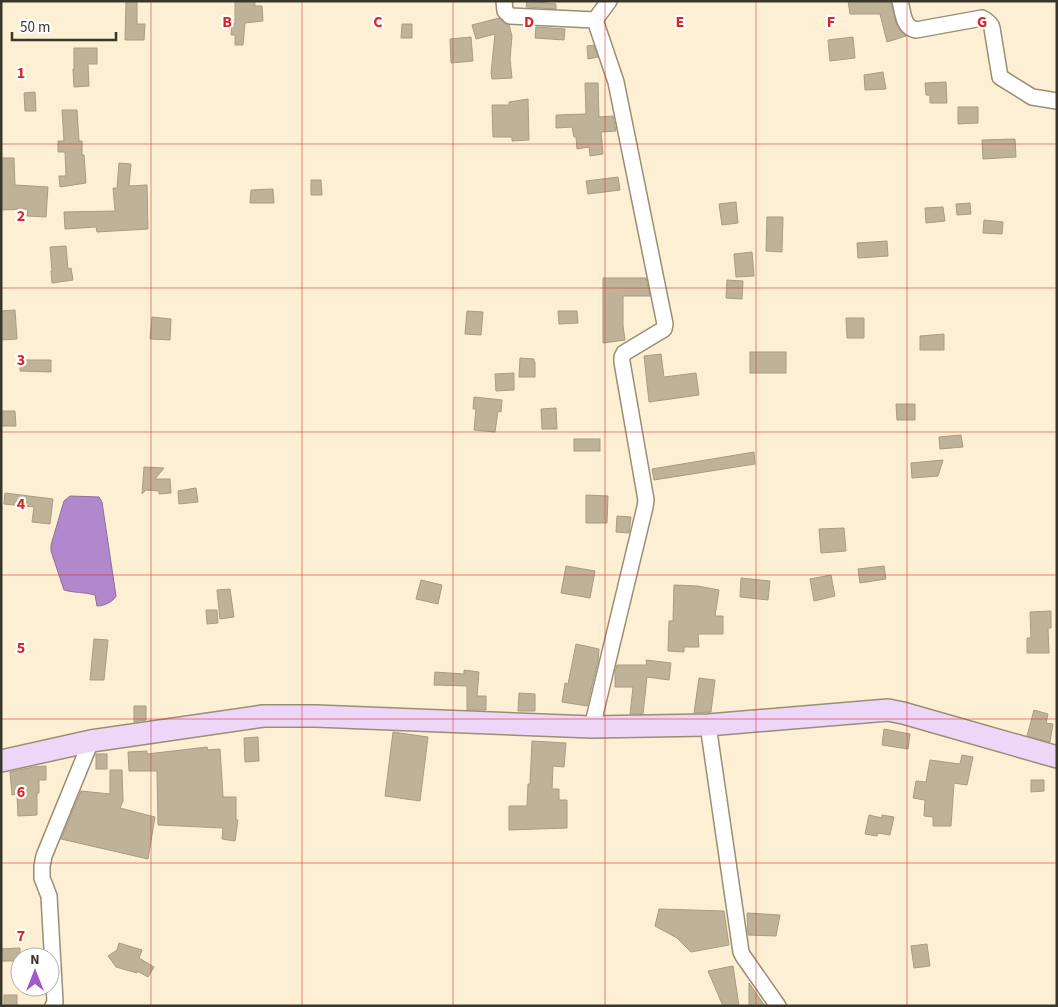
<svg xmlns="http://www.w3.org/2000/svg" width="1058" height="1007" viewBox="0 0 1058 1007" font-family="'Source Sans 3',sans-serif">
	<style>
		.water { fill: #b088cb; stroke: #8d6f9b }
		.building { fill: #beb298; stroke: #a89c82 }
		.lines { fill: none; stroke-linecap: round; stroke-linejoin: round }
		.street-casing { stroke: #9a8e75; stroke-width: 18 }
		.secondary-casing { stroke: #9a8e75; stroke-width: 24 }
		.street { stroke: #fff; stroke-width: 15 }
		.secondary { stroke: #ecd7f9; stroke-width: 21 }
		.grid { fill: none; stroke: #d62828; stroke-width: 1; stroke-opacity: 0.55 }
		.grid-label { font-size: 16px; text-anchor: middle; font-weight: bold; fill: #d62828; stroke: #fff; stroke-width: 4.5; stroke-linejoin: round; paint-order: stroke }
	</style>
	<rect width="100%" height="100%" fill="#fcefd3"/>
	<!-- water -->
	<path class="water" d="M70,496L99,497L102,502L116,596C113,602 104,606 97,606L95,595C85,592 74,593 64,590L51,551V545L64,501Z"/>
	<!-- building -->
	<g class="building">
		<path d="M126,1H137V24H145L144,40H125Z"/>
		<path d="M235,1H255V6H262L263,21L245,23L243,45H235V35H231L232,23L235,24Z"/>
		<path d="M527,1L556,4V9L526,7Z"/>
		<path d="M848,1H891L896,23L901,32L906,36L887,42L880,14H850Z"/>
		<path d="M499,18L504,23L509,25L512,36L510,59L512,78L492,79L491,73L495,34L476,39L472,25Z"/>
		<path d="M402,24H412V38H401Z"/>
		<path d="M536,27L565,29L564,40L535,38Z"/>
		<path d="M471,37L473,61L451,63L450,39Z"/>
		<path d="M853,37L855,58L830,61L828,40Z"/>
		<path d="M594,45L598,57L588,59L587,46Z"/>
		<path d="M74,48H97V64H88L89,86L74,87L73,69H74Z"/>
		<path d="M883,72L886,89L865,90L864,75Z"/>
		<path d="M946,82L947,103H930V95H926L925,83Z"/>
		<path d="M585,83H598L599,117L613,116L616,131L601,132L603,154L590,156L589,147L577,149L576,137H574L572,127L556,128V115L586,114Z"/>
		<path d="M35,92L36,111H25L24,93Z"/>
		<path d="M528,99L529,140L512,141V137H493L492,105H509V102Z"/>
		<path d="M958,107H978V123L958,124Z"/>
		<path d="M62,110H77L79,141H82V155H84L86,183L60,187L59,176H66L65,152H58V141H64Z"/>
		<path d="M1015,139L1016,157L983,159L982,140Z"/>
		<path d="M1,158H14L15,185L48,187L46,217L27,216L28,209L1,210Z"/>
		<path d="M119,163L131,164L129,186L147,185L148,229L97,232L96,227L65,229L64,212L115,211L113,188H117Z"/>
		<path d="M618,177L620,190L588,194L586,181Z"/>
		<path d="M311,180H321L322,195H311Z"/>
		<path d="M273,189L274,203H250L251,190Z"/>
		<path d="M736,202L738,223L722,225L719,204Z"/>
		<path d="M970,203L971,214L957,215L956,204Z"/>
		<path d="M943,207L945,221L926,223L925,208Z"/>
		<path d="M767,217H783L782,252L766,251Z"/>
		<path d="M984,220L1003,222L1002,234L983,233Z"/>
		<path d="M887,241L888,256L858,258L857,243Z"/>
		<path d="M66,246L68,269L71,268L73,280L52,283L51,271H52L50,247Z"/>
		<path d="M752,252L754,276L736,277L734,254Z"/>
		<path d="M603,278H646L650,296H623V326L625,340L603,343Z"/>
		<path d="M727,280L743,281L742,299L726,298Z"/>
		<path d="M15,310L17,339L1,340V311Z"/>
		<path d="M467,311L483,312L481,335L465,334Z"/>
		<path d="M558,311H577L578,323L559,324Z"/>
		<path d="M152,317L171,319L170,340L150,339Z"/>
		<path d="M846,318H864V338H847Z"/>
		<path d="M944,334V350H920V336Z"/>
		<rect x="750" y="352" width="36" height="21"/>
		<path d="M661,354L664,377L696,373L699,395L649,402L644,356Z"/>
		<path d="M520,358L534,359V362H535V377H519Z"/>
		<path d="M20,360H51V372L20,371Z"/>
		<path d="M514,373V390L496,391L495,374Z"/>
		<path d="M474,397L502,400L501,412L498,411L495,432L474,430L476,409H473Z"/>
		<path d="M896,404H915V420H897Z"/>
		<path d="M556,408L557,429H542L541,409Z"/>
		<path d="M1,411H15L16,426H1Z"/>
		<path d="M961,435L963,447L940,449L939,437Z"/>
		<rect x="574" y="439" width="26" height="12"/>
		<path d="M754,452L755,464L654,480L652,469Z"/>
		<path d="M943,460L938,476L912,478L911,463Z"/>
		<path d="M144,467L164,468L155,479H170L171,493L159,494V491L146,490L142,494Z"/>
		<path d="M196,488L198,502L179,504L178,491Z"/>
		<path d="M5,493L53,499L50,524L32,522L34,507L4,504Z"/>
		<path d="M586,495L608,496L607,523H586Z"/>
		<path d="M617,516L631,517L629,533L616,532Z"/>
		<path d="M844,528L846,551L821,553L819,529Z"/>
		<path d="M566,566L595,571L590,598L561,593Z"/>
		<path d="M884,566L886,579L860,583L858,569Z"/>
		<path d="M831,575L835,596L814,601L810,579Z"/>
		<path d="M741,578L770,581L768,600L740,597Z"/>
		<path d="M421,580L442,585L438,604L416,599Z"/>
		<path d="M674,585L698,586L719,590L715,616H723V634H698L699,647H684V652L668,651L669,621H673Z"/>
		<path d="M230,589L234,617L220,619L217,590Z"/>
		<path d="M206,610H217L218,623L207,624Z"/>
		<path d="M1051,611V628H1048L1049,653H1027V638H1031L1030,612Z"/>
		<path d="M94,639L108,640L104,680H90Z"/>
		<path d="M576,644L599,649L598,661L587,706L562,702L565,683L568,684Z"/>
		<path d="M646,660L671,663L669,680L647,677L643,714H630L633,687H615V672L617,665H647Z"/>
		<path d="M464,670L479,672L477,696H486V710H467V686L434,685L435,672L464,674Z"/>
		<path d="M699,678L715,680L711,712L694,713Z"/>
		<path d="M519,693L535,694V711H518Z"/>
		<path d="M134,706H146V720L134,722Z"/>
		<path d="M1034,710L1048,714L1046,723L1053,724L1050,742L1027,736Z"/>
		<path d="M884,729L910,734L908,749L882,745Z"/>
		<path d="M393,732L428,737L420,801L385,796Z"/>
		<path d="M258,737L259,761L245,762L244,738Z"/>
		<path d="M532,741L566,743L564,767L553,766L552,789H559V800H567V828L509,830V806H527L528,784H530Z"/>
		<path d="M207,747L208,750L220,749L223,797H236V820H238L235,841L222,839L223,828L158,825L157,771H129L128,752L147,751V754Z"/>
		<rect x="96" y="754" width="11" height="15"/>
		<path d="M962,755L973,757L967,785L954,783L951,826H933V817L924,816L925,800L913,798L916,781L926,782L930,760L960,764Z"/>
		<path d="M46,766V780H39V793H37V815L18,816L17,794L12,795L10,772L33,767Z"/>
		<path d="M110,770H122L123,801L120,808L155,817L148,859L61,839L81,791L110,794Z"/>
		<path d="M1031,780H1044V791L1031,792Z"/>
		<path d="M869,815L882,818V815L894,817L890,835L878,833L877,836L865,834Z"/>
		<path d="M659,909L724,911L729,945L691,952L677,938L655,926Z"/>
		<path d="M747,913L780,915L776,936L748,935Z"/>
		<path d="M119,943L142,950L139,958L154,967L148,977L137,971V973L116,967L108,956L117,950Z"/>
		<path d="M927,944L930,966L914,968L911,946Z"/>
		<path d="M20,948V961H1V949Z"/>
		<path d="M733,966L739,1006H723L708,971Z"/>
		<path d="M749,983L765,1006H749Z"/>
		<rect x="4" y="995" width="13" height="11"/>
	</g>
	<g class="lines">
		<defs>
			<g id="street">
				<path d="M504,1L505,11L510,16L595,20"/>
				<path d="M900,1C903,12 903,28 916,30L982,18C986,20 991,23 992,28L1000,77L1032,97L1057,101"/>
				<path d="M708,725L741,952L743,956L778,1006"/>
				<path d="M592,727L645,507L646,500L622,362V357L624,353L664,329L665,324L616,82L595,20L609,1"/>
				<path d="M53,1006L55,1002L49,896L42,878V866L44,856L91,741"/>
			</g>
			<path id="secondary" d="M1,761L91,741L263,716H316L592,727L708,725L888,710L903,713L1057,757"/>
		</defs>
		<!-- street casing -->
		<use href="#street" class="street-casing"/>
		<!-- secondary casing -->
		<use href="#secondary" class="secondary-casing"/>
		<!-- street -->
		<use href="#street" class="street"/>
		<!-- secondary -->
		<use href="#secondary" class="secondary"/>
	</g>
	<!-- grid -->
	<path class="grid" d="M151,1V1006M302,1V1006M453,1V1006M605,1V1006M756,1V1006M907,1V1006M1,144H1057M1,288H1057M1,432H1057M1,575H1057M1,719H1057M1,863H1057"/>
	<g class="grid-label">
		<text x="227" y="27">B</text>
		<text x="378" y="27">C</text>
		<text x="529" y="27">D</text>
		<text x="680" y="27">E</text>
		<text x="831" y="27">F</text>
		<text x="982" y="27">G</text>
		<text x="21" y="78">1</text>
		<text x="21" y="221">2</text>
		<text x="21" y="365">3</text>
		<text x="21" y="509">4</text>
		<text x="21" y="653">5</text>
		<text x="21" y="797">6</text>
		<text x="21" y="941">7</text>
	</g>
	<!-- border -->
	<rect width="1058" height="1007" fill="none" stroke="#3b362b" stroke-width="5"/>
	<!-- north arrow -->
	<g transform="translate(35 972)"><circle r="24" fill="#ffffff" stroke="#b1afaa"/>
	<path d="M0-4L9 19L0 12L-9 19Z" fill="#a159cc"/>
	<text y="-8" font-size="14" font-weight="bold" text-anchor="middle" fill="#3b362b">N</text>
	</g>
	<!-- scale -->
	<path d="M12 32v8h104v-8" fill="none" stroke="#3b362b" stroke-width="2.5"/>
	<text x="20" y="32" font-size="15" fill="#3b362b" stroke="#ffffff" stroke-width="4" paint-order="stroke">50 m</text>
</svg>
